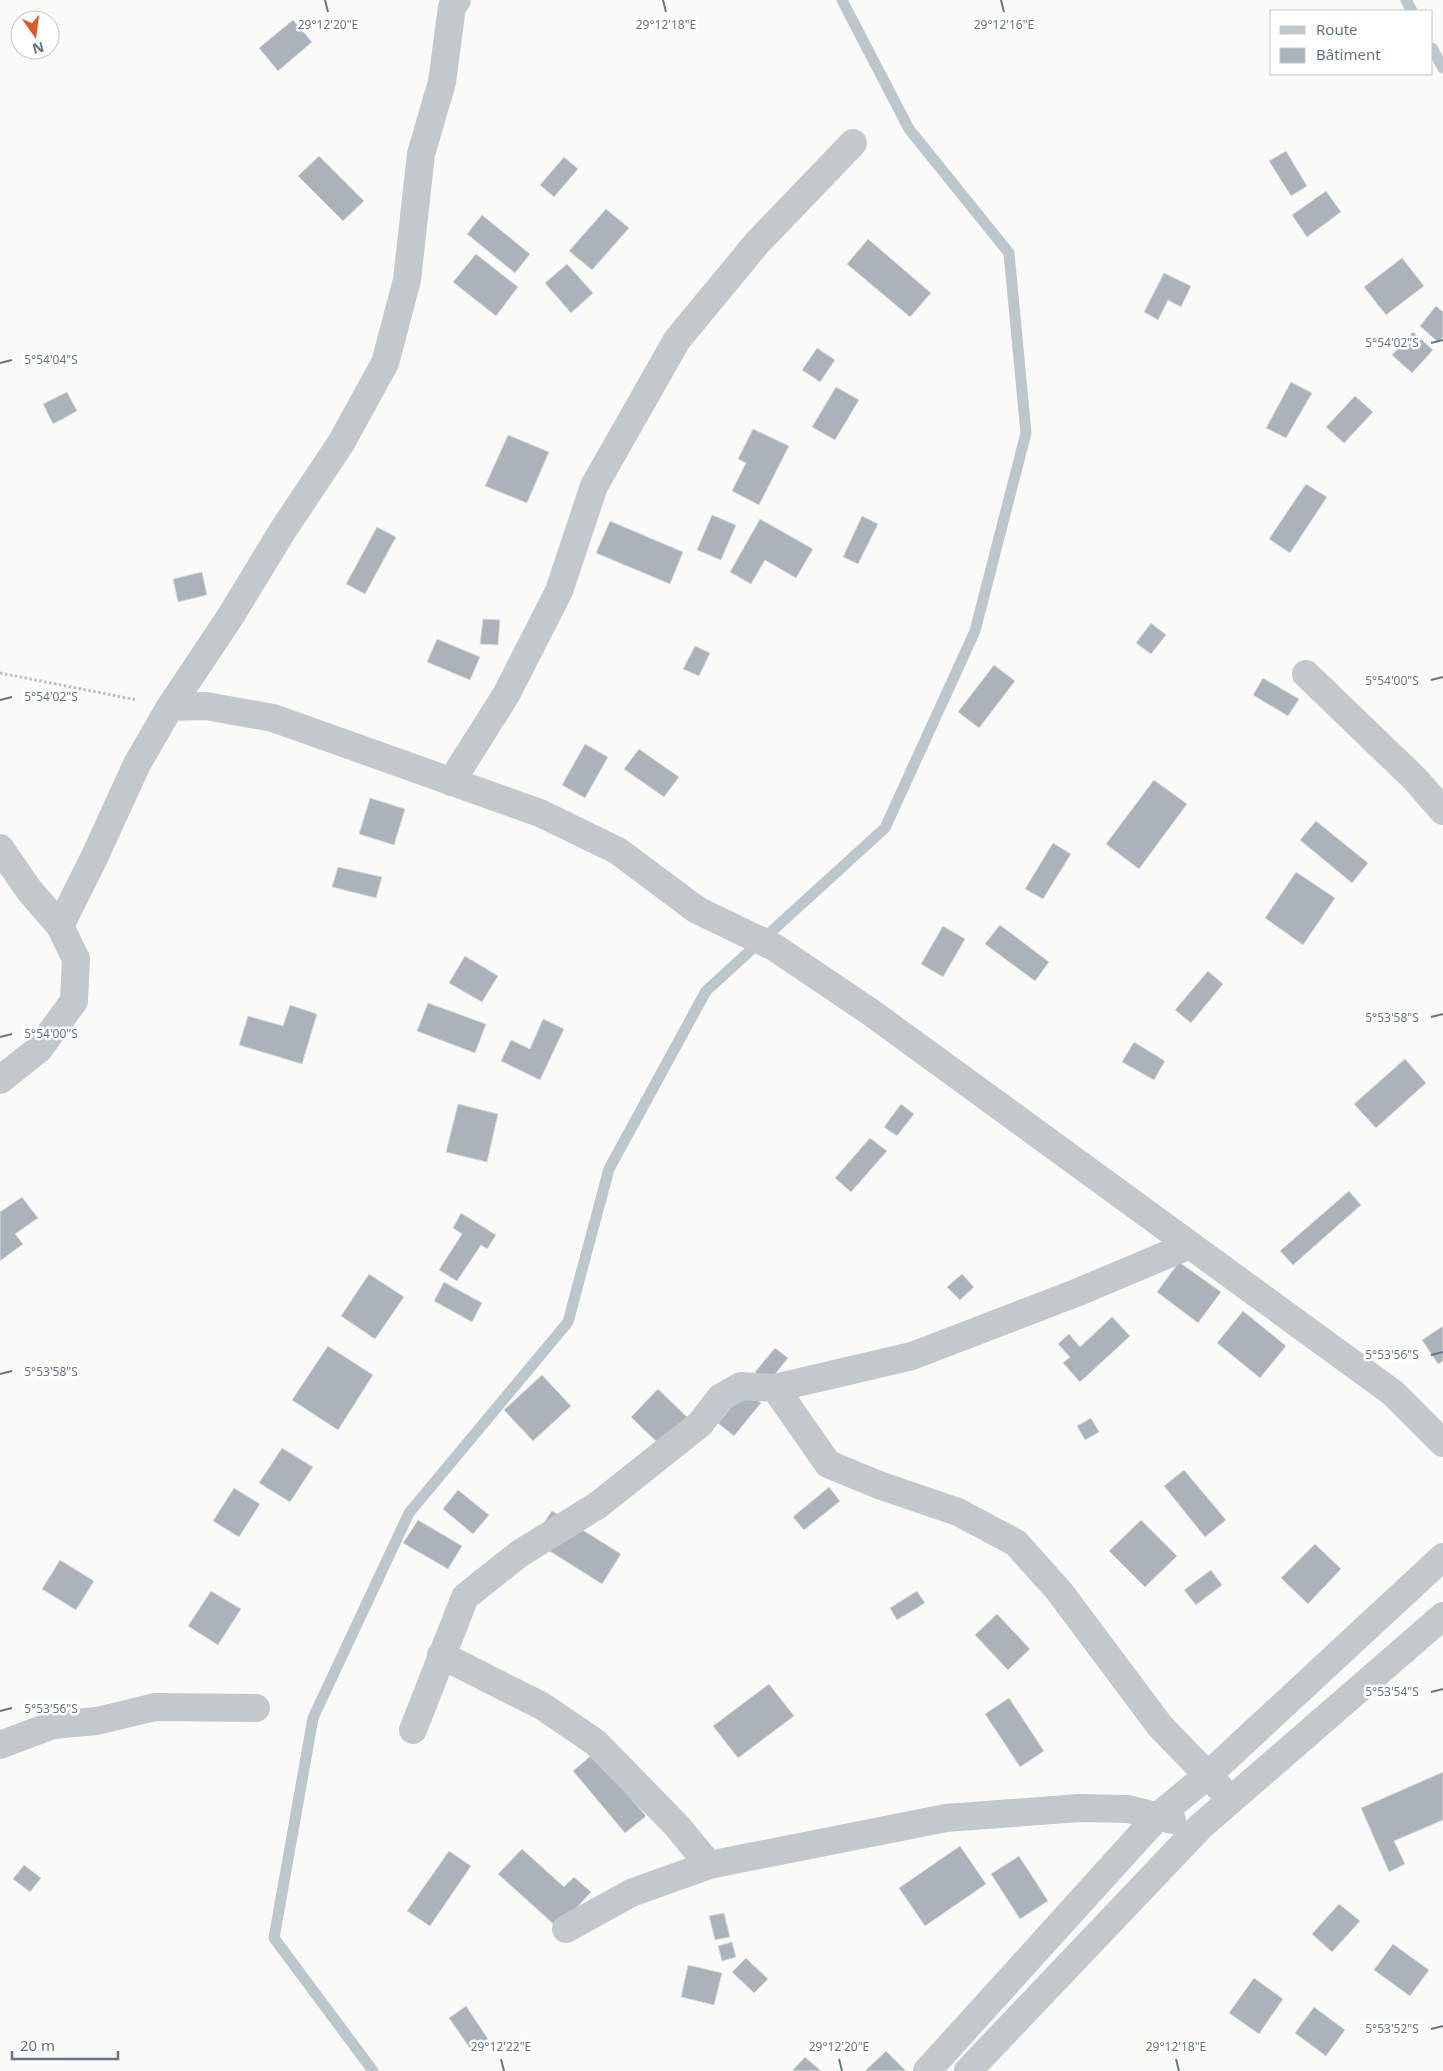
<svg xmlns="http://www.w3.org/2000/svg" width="1443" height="2071" viewBox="0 0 1443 2071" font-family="'Noto Sans',sans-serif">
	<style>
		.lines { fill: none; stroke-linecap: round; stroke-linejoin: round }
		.stream { stroke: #bbc7cb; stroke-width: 11 }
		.building { fill: #aab3b9; stroke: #dcdcda }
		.path { stroke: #bbbfc2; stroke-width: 3; stroke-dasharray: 2.5 2.5; stroke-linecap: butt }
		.minor { stroke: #c3c8cc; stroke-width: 28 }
		.ticks { fill: none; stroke: #657683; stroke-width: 2 }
		.ticks-label { font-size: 12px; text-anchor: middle; fill: #657683; stroke: #fff; stroke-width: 5; stroke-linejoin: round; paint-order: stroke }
	</style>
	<rect width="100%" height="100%" fill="#fafaf8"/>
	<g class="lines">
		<!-- stream -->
		<g class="stream">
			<path d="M1406,0L1412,11"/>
			<path d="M1432,48L1443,68"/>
			<path d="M373,2071L274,1938L313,1718L409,1513L568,1322L609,1169L706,991L885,828L975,631L1026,433L1009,253L909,129L842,0"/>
		</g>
	</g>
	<!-- building -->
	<g class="building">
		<path d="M293,20L312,42L278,71L259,48Z"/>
		<path d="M1286,151L1307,186L1291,196L1269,161Z"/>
		<path d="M319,156L364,201L343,221L298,176Z"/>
		<path d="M564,157L578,169L554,197L540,185Z"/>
		<path d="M1326,191L1341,212L1307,237L1292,215Z"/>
		<path d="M606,209L629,228L592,270L569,251Z"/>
		<path d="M482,215L530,254L515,273L467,234Z"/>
		<path d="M868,239L931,293L910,317L847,264Z"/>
		<path d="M476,254L518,287L496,316L453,282Z"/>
		<path d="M1402,258L1424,286L1386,315L1364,287Z"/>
		<path d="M567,264L593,293L571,313L545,283Z"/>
		<path d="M1164,273L1191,286L1181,307L1168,300L1158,320L1144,312Z"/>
		<path d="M1436,306L1443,312V337L1438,342L1420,326Z"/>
		<path d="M1413,332L1433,350L1412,373L1392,355Z"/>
		<path d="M817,348L835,360L820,382L802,370Z"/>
		<path d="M1291,382L1312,393L1286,438L1266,428Z"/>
		<path d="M836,387L859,400L835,440L812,427Z"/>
		<path d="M67,392L77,411L53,424L43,404Z"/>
		<path d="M1355,396L1373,412L1344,443L1326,427Z"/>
		<path d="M753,429L789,446L759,505L732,491L746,463L738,459Z"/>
		<path d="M508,435L549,452L527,503L485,486Z"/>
		<path d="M1306,484L1327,497L1290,553L1269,539Z"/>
		<path d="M712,515L736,525L721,560L697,550Z"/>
		<path d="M862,516L878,524L858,564L843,557Z"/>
		<path d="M760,519L813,549L796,578L765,560L751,584L730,572Z"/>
		<path d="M610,521L683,552L670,584L596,553Z"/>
		<path d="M377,527L396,537L365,594L346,584Z"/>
		<path d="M202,572L207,595L178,602L173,579Z"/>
		<path d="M483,619L500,620L498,645L480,644Z"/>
		<path d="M1151,623L1166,635L1151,654L1136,643Z"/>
		<path d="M437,639L480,657L470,680L427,662Z"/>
		<path d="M695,646L710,653L699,676L683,669Z"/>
		<path d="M994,665L1015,681L979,728L958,712Z"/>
		<path d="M1263,678L1299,699L1288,716L1253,695Z"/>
		<path d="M585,744L608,757L585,798L562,785Z"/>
		<path d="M639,749L679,777L664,797L624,769Z"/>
		<path d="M1154,780L1187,804L1139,869L1106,844Z"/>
		<path d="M370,798L405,809L394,845L359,834Z"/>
		<path d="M1316,821L1368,863L1352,883L1300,840Z"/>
		<path d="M1053,843L1071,854L1043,899L1025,889Z"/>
		<path d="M338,867L382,877L376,898L332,887Z"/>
		<path d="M1296,872L1335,898L1303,945L1265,918Z"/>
		<path d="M1000,925L1049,962L1035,981L985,944Z"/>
		<path d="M943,926L965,939L943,977L921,964Z"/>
		<path d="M465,956L498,976L482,1002L449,983Z"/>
		<path d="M1208,971L1223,984L1191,1023L1175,1010Z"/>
		<path d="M428,1003L486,1024L475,1053L417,1031Z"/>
		<path d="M290,1005L317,1014L302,1064L239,1045L248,1016L283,1026Z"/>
		<path d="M543,1019L564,1029L540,1080L501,1061L511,1040L530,1049Z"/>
		<path d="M1134,1042L1165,1061L1154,1080L1122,1062Z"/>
		<path d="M1405,1059L1426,1083L1376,1128L1354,1104Z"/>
		<path d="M458,1104L498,1114L487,1162L446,1152Z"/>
		<path d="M901,1104L914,1114L897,1136L884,1127Z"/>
		<path d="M870,1138L887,1151L851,1192L835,1178Z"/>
		<path d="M1349,1191L1361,1205L1293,1265L1280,1251Z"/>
		<path d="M22,1197L38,1218L15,1234L23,1244L0,1261V1212Z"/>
		<path d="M461,1213L496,1235L487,1249L481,1245L457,1281L439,1270L462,1234L453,1228Z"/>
		<path d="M1179,1262L1221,1292L1198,1323L1157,1292Z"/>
		<path d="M369,1274L404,1297L375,1339L341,1316Z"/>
		<path d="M962,1274L974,1287L960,1300L947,1287Z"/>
		<path d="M444,1282L482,1303L472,1322L434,1301Z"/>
		<path d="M1243,1311L1286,1346L1260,1378L1217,1343Z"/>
		<path d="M1112,1317L1130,1336L1080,1382L1063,1363L1070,1357L1058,1344L1069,1334L1080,1347Z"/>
		<path d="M1443,1326V1361L1438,1364L1422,1340Z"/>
		<path d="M328,1346L373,1375L338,1430L292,1400Z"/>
		<path d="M775,1348L788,1358L768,1383L755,1372Z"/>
		<path d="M542,1375L571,1406L533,1441L504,1410Z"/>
		<path d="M658,1389L690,1420L663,1448L631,1417Z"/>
		<path d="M745,1390L761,1403L734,1436L718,1423Z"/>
		<path d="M1091,1418L1099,1432L1085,1440L1077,1426Z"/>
		<path d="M282,1448L313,1467L290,1502L259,1483Z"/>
		<path d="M1184,1470L1226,1520L1205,1537L1164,1486Z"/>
		<path d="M829,1487L840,1501L804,1530L793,1517Z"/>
		<path d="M234,1488L260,1504L239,1537L213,1521Z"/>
		<path d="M458,1490L489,1515L473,1534L443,1509Z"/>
		<path d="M552,1511L621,1554L602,1584L532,1540Z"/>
		<path d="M418,1520L462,1546L448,1569L403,1543Z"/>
		<path d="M1141,1520L1177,1556L1145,1587L1109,1551Z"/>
		<path d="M1315,1544L1341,1569L1308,1604L1281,1578Z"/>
		<path d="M60,1560L94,1581L76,1610L42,1589Z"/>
		<path d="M1211,1570L1222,1585L1196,1605L1184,1590Z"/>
		<path d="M211,1591L241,1609L218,1645L188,1626Z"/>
		<path d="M917,1591L925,1603L897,1620L890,1608Z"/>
		<path d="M997,1614L1030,1649L1008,1670L975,1635Z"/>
		<path d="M769,1684L794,1716L738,1758L713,1726Z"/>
		<path d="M1009,1698L1044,1751L1020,1767L985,1714Z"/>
		<path d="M593,1754L646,1816L625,1833L573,1771Z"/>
		<path d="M1443,1772V1820L1394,1841L1405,1864L1389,1872L1361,1808Z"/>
		<path d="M960,1846L986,1884L925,1926L899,1888Z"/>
		<path d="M522,1849L564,1887L574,1877L591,1892L558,1928L498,1874Z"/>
		<path d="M449,1851L471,1866L430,1926L407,1911Z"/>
		<path d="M1019,1856L1048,1901L1020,1919L991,1874Z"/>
		<path d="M24,1865L41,1878L30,1892L13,1879Z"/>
		<path d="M1339,1904L1360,1921L1332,1952L1312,1934Z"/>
		<path d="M724,1913L730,1937L715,1940L709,1916Z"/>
		<path d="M732,1942L736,1957L722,1961L718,1946Z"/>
		<path d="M1393,1944L1429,1970L1410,1996L1374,1970Z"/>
		<path d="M746,1958L768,1979L754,1993L732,1972Z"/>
		<path d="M688,1965L722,1973L714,2005L681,1997Z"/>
		<path d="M1254,1978L1283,1999L1259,2034L1229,2013Z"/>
		<path d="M466,2006L488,2039L472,2051L449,2018Z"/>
		<path d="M1314,2007L1345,2030L1326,2056L1295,2033Z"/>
		<path d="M886,2051L906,2071H865Z"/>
		<path d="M805,2057L821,2071H792Z"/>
	</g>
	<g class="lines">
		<!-- path -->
		<path class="path" d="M0,673L137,700"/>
		<!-- minor -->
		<g class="minor">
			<path d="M1306,674L1415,779L1443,811"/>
			<path d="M170,707L206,706L273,718L540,813L618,851L697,910L774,947L869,1011L1393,1393L1443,1443"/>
			<path d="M451,782L506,695L559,591L594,486L677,340L757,243L853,143"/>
			<path d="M0,848L29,890L60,926L76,959L74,1001L39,1049L0,1080"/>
			<path d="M60,926L94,858L137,764L170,707L230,617L283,530L341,443L385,363L407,280L421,154L442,82L452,7L457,0"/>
			<path d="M775,1388L828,1464L879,1485L958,1512L1016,1543L1059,1591L1160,1726L1220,1788"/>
			<path d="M441,1655L542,1706L595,1742L677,1826L709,1865"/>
			<path d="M413,1730L465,1597L519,1554L598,1505L700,1424L720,1398L741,1386L775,1388L912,1356L1076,1293L1190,1245"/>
			<path d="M0,1745L53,1725L97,1721L155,1707L256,1708"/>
			<path d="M566,1929L631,1893L709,1865L946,1818L1079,1808L1128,1809L1172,1820"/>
			<path d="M927,2071L1158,1816L1208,1775L1443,1557"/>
			<path d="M968,2071L1200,1827L1443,1616"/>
		</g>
	</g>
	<!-- ticks -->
	<path class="ticks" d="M325,0L328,12M663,0L666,12M1001,0L1004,12M1431,343L1443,340M0,363L12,360M1431,680L1443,677M0,700L12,697M1431,1017L1443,1014M0,1037L12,1034M1431,1355L1443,1352M0,1374L12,1371M1431,1692L1443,1689M0,1711L12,1708M1431,2029L1443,2026M501,2059L504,2071M839,2059L842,2071M1176,2059L1179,2071"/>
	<g class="ticks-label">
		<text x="1004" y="29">29°12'16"E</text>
		<text x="328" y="29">29°12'20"E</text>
		<text x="666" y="29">29°12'18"E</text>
		<text x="1392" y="347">5°54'02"S</text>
		<text x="51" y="364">5°54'04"S</text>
		<text x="1392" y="685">5°54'00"S</text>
		<text x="51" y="701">5°54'02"S</text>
		<text x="1392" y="1022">5°53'58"S</text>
		<text x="51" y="1038">5°54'00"S</text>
		<text x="1392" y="1359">5°53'56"S</text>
		<text x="51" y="1376">5°53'58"S</text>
		<text x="1392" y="1696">5°53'54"S</text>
		<text x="51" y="1713">5°53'56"S</text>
		<text x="1392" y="2033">5°53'52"S</text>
		<text x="501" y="2051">29°12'22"E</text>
		<text x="839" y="2051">29°12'20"E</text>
		<text x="1176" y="2051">29°12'18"E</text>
	</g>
	<!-- legend -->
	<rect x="1270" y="10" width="162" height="65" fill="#ffffff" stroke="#c1c8cd"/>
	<rect x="1280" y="26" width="25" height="8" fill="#c3c8cc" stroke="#c1c8cd"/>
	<text x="1316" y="35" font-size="15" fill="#657683">Route</text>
	<rect x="1280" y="48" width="25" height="15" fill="#aab3b9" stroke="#c1c8cd"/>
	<text x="1316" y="60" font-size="15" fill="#657683">Bâtiment</text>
	<!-- north arrow -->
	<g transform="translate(35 35) rotate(166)"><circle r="24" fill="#ffffff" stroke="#c1c8cd"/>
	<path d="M0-4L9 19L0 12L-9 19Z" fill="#e4572e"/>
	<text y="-8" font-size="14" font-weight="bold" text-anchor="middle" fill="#657683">N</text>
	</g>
	<!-- scale -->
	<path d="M12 2051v8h106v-8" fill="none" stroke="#657683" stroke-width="2.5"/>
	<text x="20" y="2051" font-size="15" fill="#657683" stroke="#ffffff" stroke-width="4" paint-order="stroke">20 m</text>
</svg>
